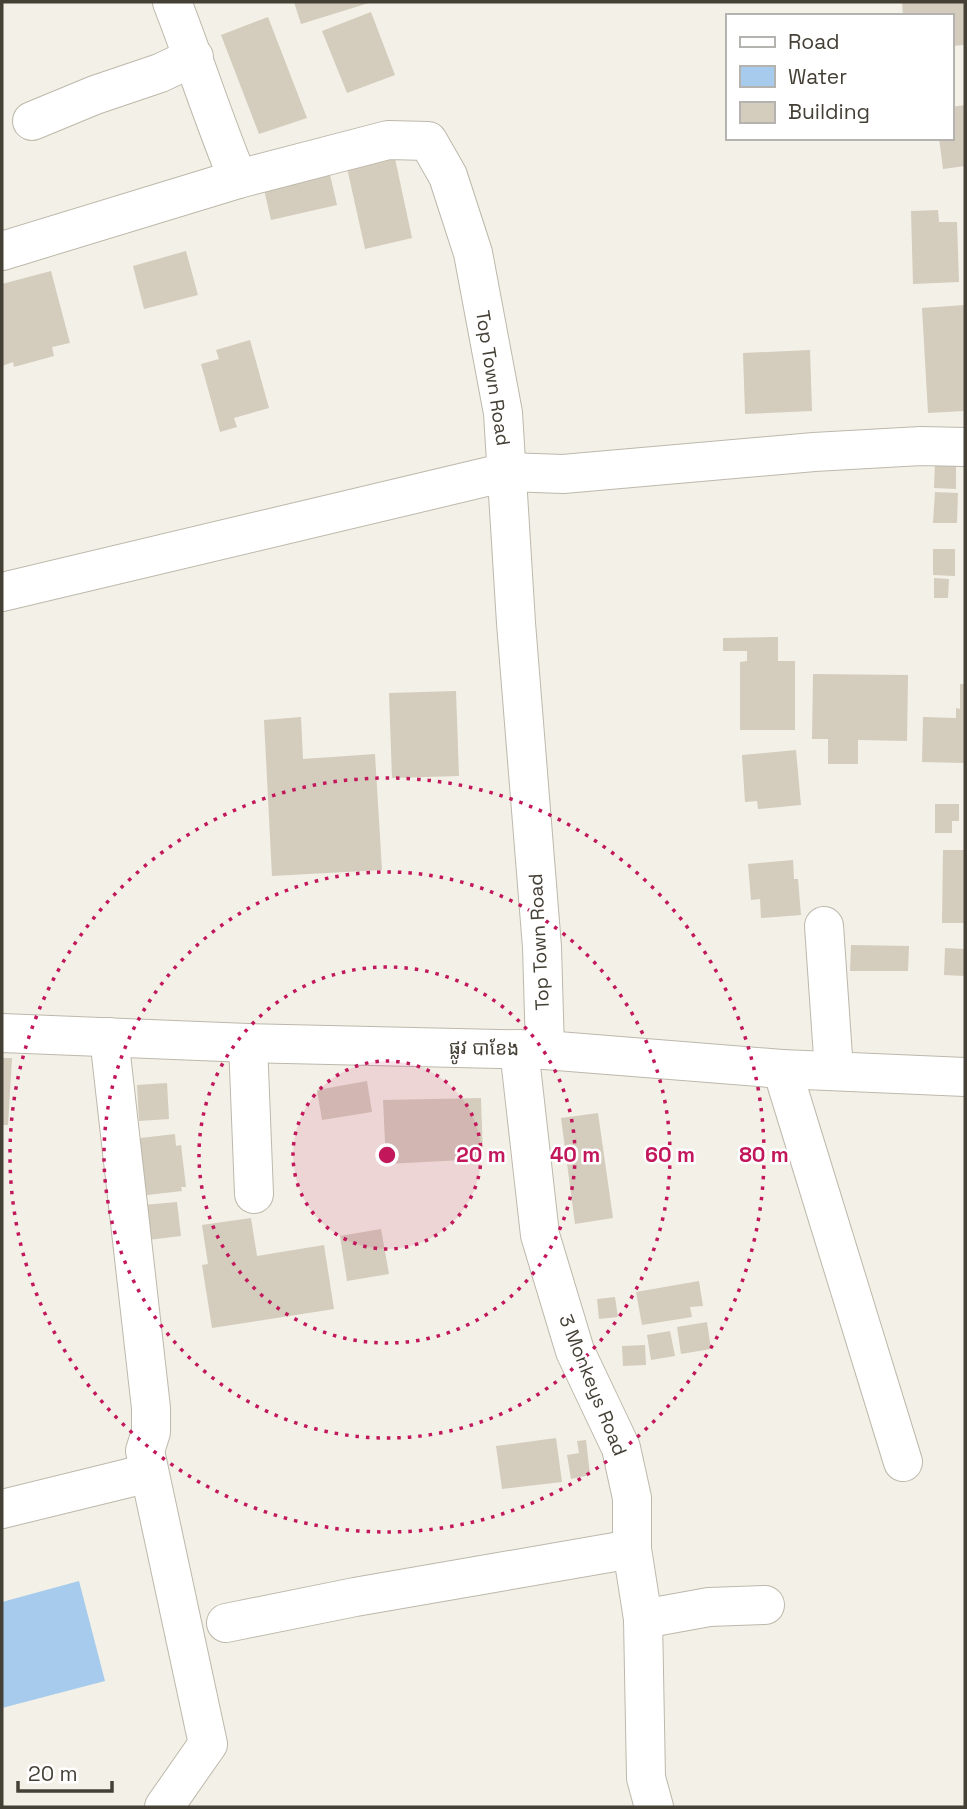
<svg xmlns="http://www.w3.org/2000/svg" width="967" height="1809" viewBox="0 0 967 1809" font-family="'Space Grotesk','Noto Sans Khmer',sans-serif">
	<style>
		.water { fill: #a6cbec }
		.building { fill: #d4ccbd }
		.lines { fill: none; stroke-linecap: round; stroke-linejoin: round }
		.minor-casing { stroke: #bdb8aa; stroke-width: 40 }
		.minor { stroke: #fff; stroke-width: 38 }
		.ring { fill: none; stroke: #c2185b; stroke-width: 3.5; stroke-dasharray: 3.5 7 }
		.labels { text-anchor: middle; dominant-baseline: central; stroke-width: 5; stroke-linejoin: round; paint-order: stroke }
		.street-label { font-size: 19px; fill: #454036; stroke: #fff }
		.centre { fill: #c2185b; stroke: #fff; stroke-width: 3.5 }
		.ring-label { font-size: 21px; text-anchor: middle; font-weight: bold; fill: #c2185b; stroke: #fff; stroke-width: 5; stroke-linejoin: round; paint-order: stroke }
	</style>
	<rect width="100%" height="100%" fill="#f3f0e7"/>
	<!-- water -->
	<path class="water" d="M79,1581L105,1681L2,1708V1602Z"/>
	<!-- building -->
	<g class="building">
		<path d="M294,2H372L301,24Z"/>
		<path d="M902,2H965V45L951,46V16H903Z"/>
		<path d="M371,12L395,75L347,93L322,31Z"/>
		<path d="M268,17L307,118L259,134L221,35Z"/>
		<path d="M965,105V166L943,169L939,138H951V107Z"/>
		<path d="M393,149L412,238L365,249L345,159Z"/>
		<path d="M328,166L337,205L271,220L262,181Z"/>
		<path d="M938,210L939,222H957L959,282L913,284L911,211Z"/>
		<path d="M186,251L198,295L144,309L133,266Z"/>
		<path d="M51,271L70,343L52,347L54,356L14,367L13,362L2,366V284Z"/>
		<path d="M965,305V411L928,413L922,308Z"/>
		<path d="M250,340L269,408L234,418L237,427L220,432L201,364L219,359L216,350Z"/>
		<path d="M810,350L812,411L745,414L743,353Z"/>
		<path d="M935,462L956,463V489L934,488Z"/>
		<path d="M935,492L958,493L957,523H933Z"/>
		<path d="M933,549H955V576L933,575Z"/>
		<path d="M934,578L949,579L948,598H934Z"/>
		<path d="M778,637V661H795V730H740V662L747,661V651H723V638Z"/>
		<path d="M813,674L908,675L907,741L858,740V764H828V739H812Z"/>
		<path d="M960,684H965V763L922,762L923,717L956,718V708L960,709Z"/>
		<path d="M456,691L459,776L392,778L389,693Z"/>
		<path d="M301,717L303,759L375,754L382,870L272,876L264,720Z"/>
		<path d="M796,750L801,805L758,809L757,801L745,802L742,755Z"/>
		<path d="M935,804H959V821H952V833H935Z"/>
		<path d="M943,850H965V923H942Z"/>
		<path d="M793,860L794,879H798L801,915L761,918L760,899L751,900L748,864Z"/>
		<path d="M851,945L909,946L908,971H850Z"/>
		<path d="M945,948L965,949V976L944,975Z"/>
		<path d="M2,1058H12L8,1125H2Z"/>
		<path d="M367,1081L372,1112L322,1120L317,1090Z"/>
		<path d="M167,1083L169,1119L139,1121L137,1085Z"/>
		<path d="M481,1098L483,1159L386,1164L383,1100Z"/>
		<path d="M598,1113L613,1218L575,1224L561,1118Z"/>
		<path d="M175,1134L176,1146L181,1145L186,1187H181L182,1191L139,1196L132,1139Z"/>
		<path d="M177,1202L181,1236L148,1240L143,1205Z"/>
		<path d="M251,1218L257,1256L324,1245L334,1309L212,1328L202,1265L208,1264L202,1225Z"/>
		<path d="M381,1229L389,1274L347,1281L340,1236Z"/>
		<path d="M699,1281L703,1306L690,1307L692,1317L642,1325L636,1292Z"/>
		<path d="M615,1297L618,1317L599,1319L597,1299Z"/>
		<path d="M707,1322L711,1349L681,1354L677,1327Z"/>
		<path d="M670,1331L675,1356L651,1360L647,1335Z"/>
		<path d="M645,1345L646,1365L623,1366L622,1346Z"/>
		<path d="M556,1438L562,1482L502,1489L496,1446Z"/>
		<path d="M586,1440L590,1475L571,1479L567,1455L579,1453L577,1441Z"/>
	</g>
	<g class="lines">
		<defs>
			<g id="minor">
				<path d="M172,2C195,61 214,121 238,179"/>
				<path d="M32,121L95,95L160,73L194,57"/>
				<path d="M2,251L238,179L388,140L428,141L448,176L473,253L503,413L516,623L542,947L545,1050"/>
				<path d="M2,592L507,472L563,474L814,452L921,446L965,447"/>
				<path d="M824,926L834,1071"/>
				<path d="M2,1033L248,1043L545,1050L782,1069L965,1077"/>
				<path d="M109,1037L151,1408V1432L145,1451L208,1744L164,1807"/>
				<path d="M248,1043L254,1194"/>
				<path d="M519,1049L540,1235L575,1351L621,1448L632,1498V1549L643,1619L646,1778L654,1807"/>
				<path d="M782,1069L903,1462"/>
				<path d="M2,1509L149,1473"/>
				<path d="M643,1619L709,1607L765,1605"/>
				<path d="M226,1623L355,1597L632,1549"/>
			</g>
		</defs>
		<!-- minor casing -->
		<use href="#minor" class="minor-casing"/>
		<!-- minor -->
		<use href="#minor" class="minor"/>
	</g>
	<!-- distance rings -->
	<circle cx="387" cy="1155" r="94" fill="#c2185b" fill-opacity=".12"/>
	<g class="ring">
		<circle cx="387" cy="1155" r="94"/>
		<circle cx="387" cy="1155" r="188"/>
		<circle cx="387" cy="1155" r="283"/>
		<circle cx="387" cy="1155" r="377"/>
	</g>
	<g class="labels">
		<!-- street labels -->
		<g class="street-label">
			<text transform="translate(493 378) rotate(81)">Top Town Road</text>
			<text transform="translate(539 942) rotate(-93)">Top Town Road</text>
			<text transform="translate(484 1048) rotate(1)">ផ្លូវ បាខែង</text>
			<text transform="translate(593 1385) rotate(68)">3 Monkeys Road</text>
		</g>
	</g>
	<circle cx="387" cy="1155" r="10" class="centre"/>
	<g class="ring-label">
		<text x="481" y="1162">20 m</text>
		<text x="575" y="1162">40 m</text>
		<text x="670" y="1162">60 m</text>
		<text x="764" y="1162">80 m</text>
	</g>
	<!-- border -->
	<rect width="967" height="1809" fill="none" stroke="#454036" stroke-width="7"/>
	<!-- legend -->
	<rect x="726" y="14" width="228" height="126" fill="#ffffff" stroke="#b5b3af" stroke-width="2"/>
	<rect x="740" y="37" width="35" height="10" fill="#ffffff" stroke="#b5b3af" stroke-width="2"/>
	<text x="788" y="49" font-size="21" fill="#454036">Road</text>
	<rect x="740" y="66" width="35" height="21" fill="#a6cbec" stroke="#b5b3af" stroke-width="2"/>
	<text x="788" y="84" font-size="21" fill="#454036">Water</text>
	<rect x="740" y="102" width="35" height="21" fill="#d4ccbd" stroke="#b5b3af" stroke-width="2"/>
	<text x="788" y="119" font-size="21" fill="#454036">Building</text>
	<!-- scale -->
	<path d="M18 1781v10h94v-10" fill="none" stroke="#454036" stroke-width="3.5"/>
	<text x="28" y="1781" font-size="21" fill="#454036" stroke="#ffffff" stroke-width="5" paint-order="stroke">20 m</text>
</svg>
